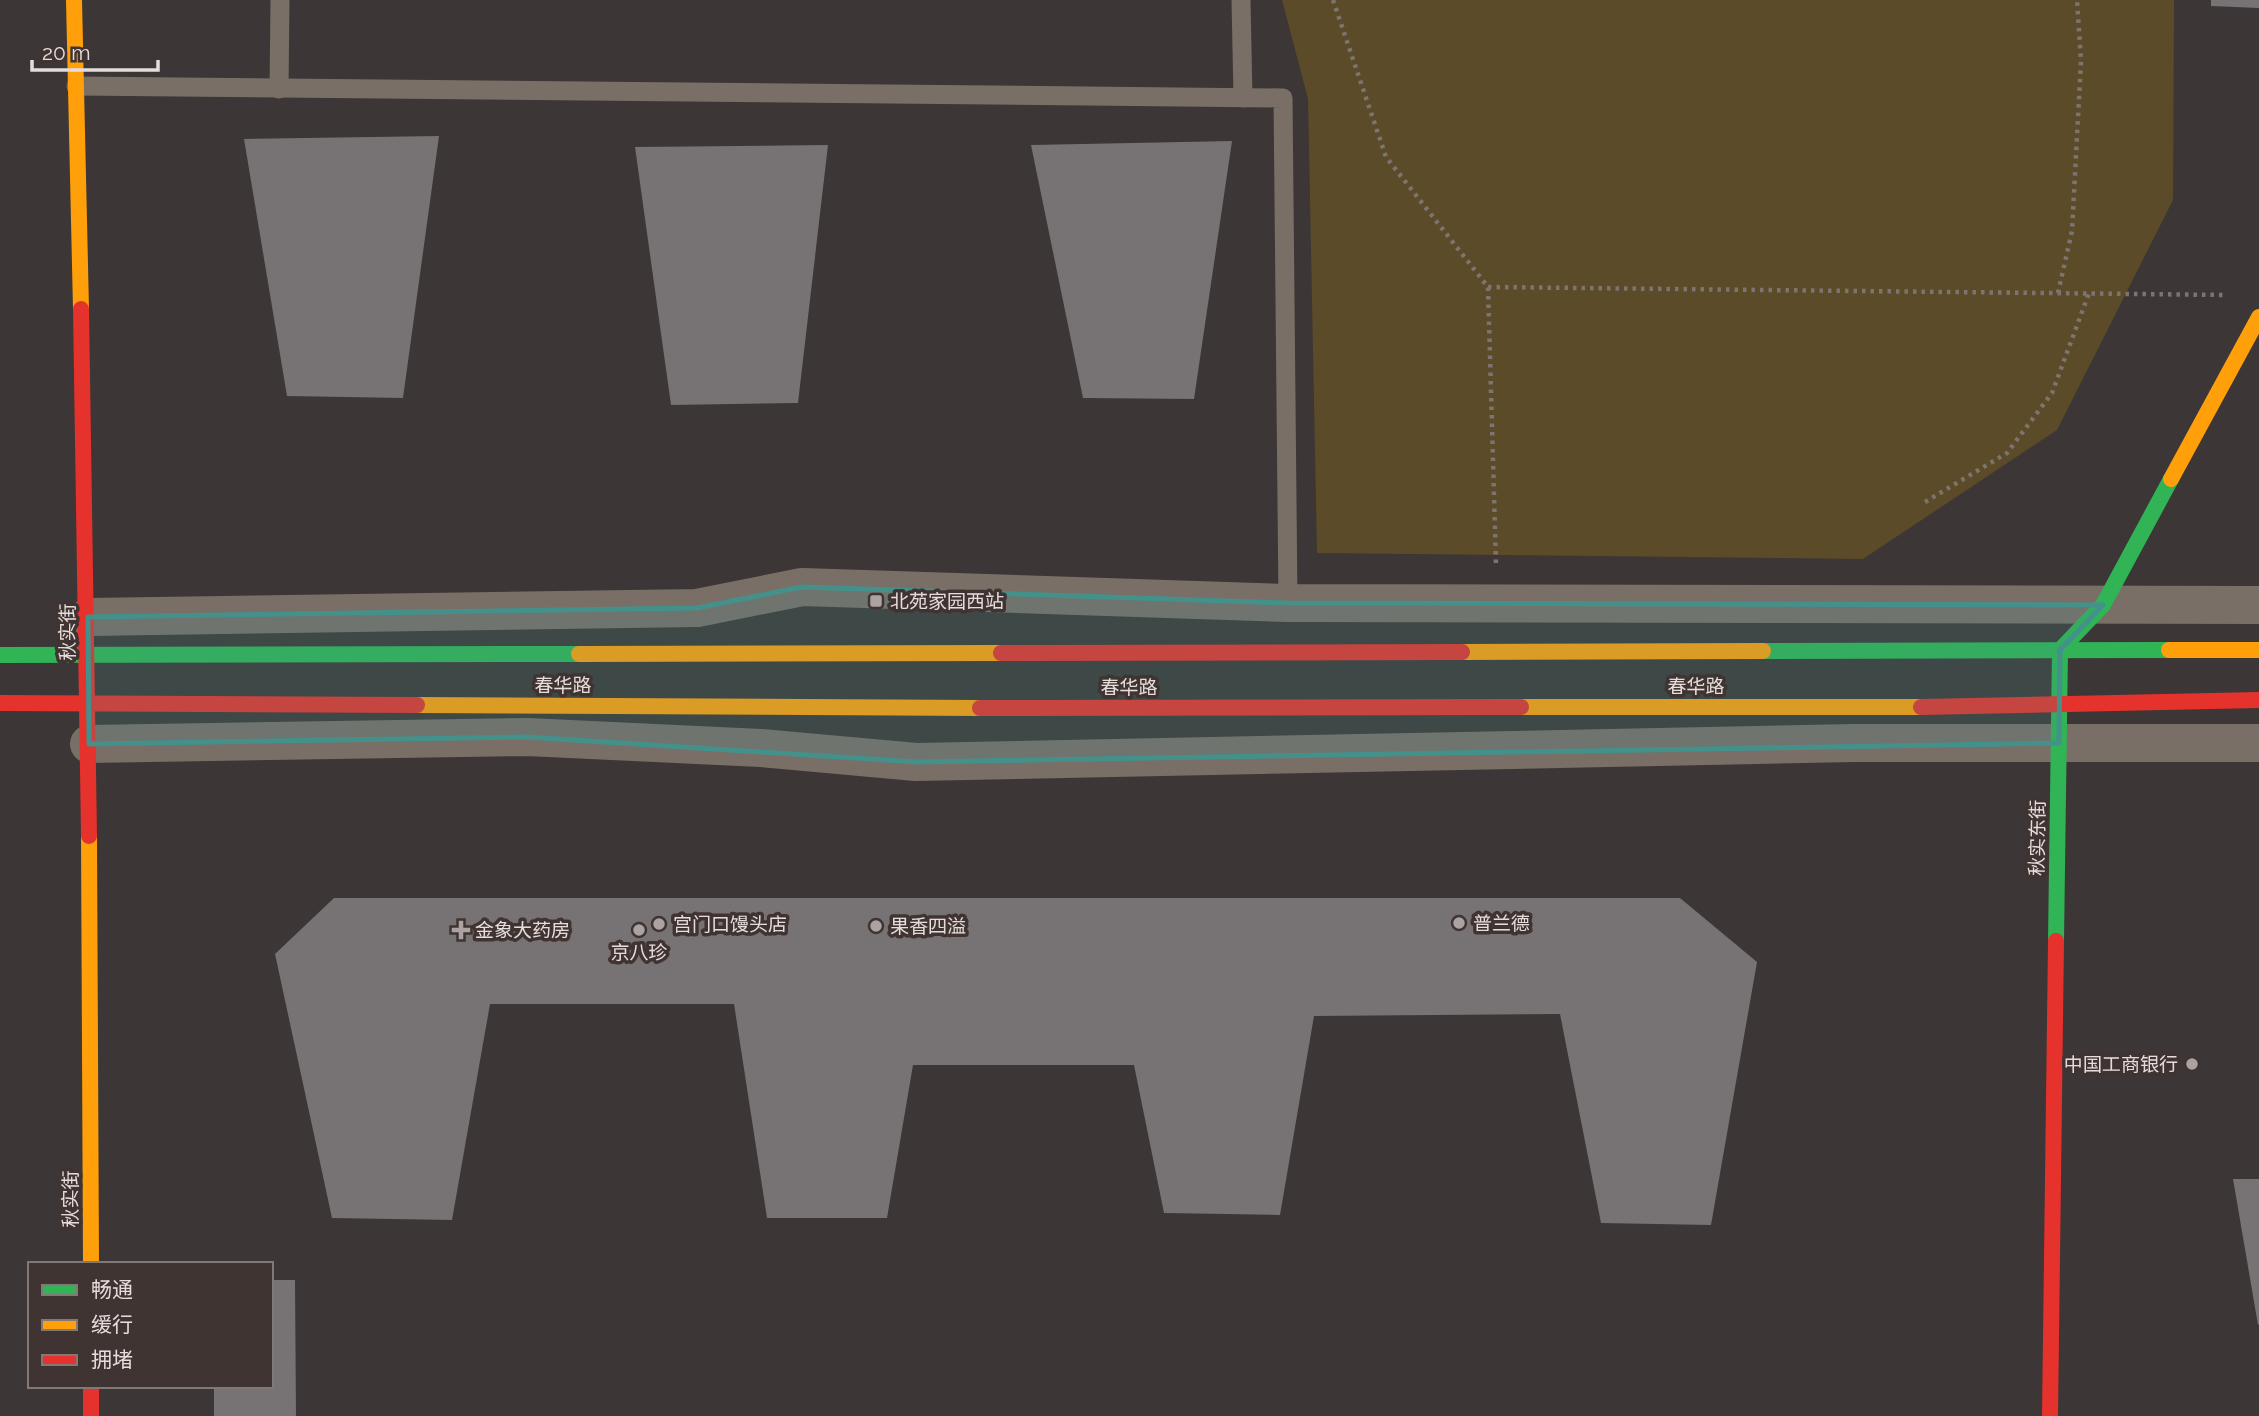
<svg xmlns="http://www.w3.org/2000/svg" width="2259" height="1416" viewBox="0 0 2259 1416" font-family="Raleway,'Noto Sans SC',sans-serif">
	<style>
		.green { fill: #5b4b28 }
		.building { fill: #777273 }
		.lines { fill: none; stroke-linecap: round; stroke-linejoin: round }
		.path { stroke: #7d7470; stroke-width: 4.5; stroke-dasharray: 3.5 5; stroke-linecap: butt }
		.lane { stroke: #7a6f67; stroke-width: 19 }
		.street { stroke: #7a6f67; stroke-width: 38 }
		.fast { stroke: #30b455; stroke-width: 16 }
		.slow { stroke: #ff9f0a; stroke-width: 16 }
		.jam { stroke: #e5322d; stroke-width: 16 }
		.marked { fill: #44908a; fill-opacity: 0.2; stroke: #44908a; stroke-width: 5; stroke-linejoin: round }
		.poi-dot { fill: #aaa3a2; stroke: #403432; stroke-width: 2.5 }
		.labels { text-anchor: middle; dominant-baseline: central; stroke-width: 7; stroke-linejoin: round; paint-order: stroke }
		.poi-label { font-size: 19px; fill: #e5dddc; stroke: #403432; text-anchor: start }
		.street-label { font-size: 19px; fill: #e5dddc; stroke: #403432 }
	</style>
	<rect width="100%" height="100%" fill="#3c3636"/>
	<!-- green -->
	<path class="green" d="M1282,0H2174L2173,200L2057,430L1863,559L1317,553L1308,99Z"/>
	<!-- building -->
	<g class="building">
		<path d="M2211,0H2259V8L2211,6Z"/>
		<path d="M439,136L403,398L287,396L244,139Z"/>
		<path d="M1232,141L1194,399L1083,398L1031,145Z"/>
		<path d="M828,145L798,403L671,405L635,147Z"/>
		<path d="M334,898H1680L1757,962L1711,1225L1601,1223L1560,1014L1314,1016L1280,1215L1164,1213L1134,1065H913L887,1218H767L734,1004H490L452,1220L332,1218L275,954Z"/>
		<path d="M2233,1179H2259V1324L2258,1325Z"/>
		<path d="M271,1280H295L296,1416H214V1386H271Z"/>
	</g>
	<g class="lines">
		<!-- path -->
		<g class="path">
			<path d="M1333,0L1386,157L1488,287L1496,564"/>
			<path d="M1488,287L2227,295"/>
			<path d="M2058,293L2072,231L2081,61L2077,0"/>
			<path d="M1925,502L2007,453L2052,393L2089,293"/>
		</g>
		<!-- lane -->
		<g class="lane">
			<path d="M1241,0L1243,98"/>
			<path d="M76,86L1283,98L1288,603"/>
			<path d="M279,89L280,0"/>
		</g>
		<!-- street -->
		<g class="street">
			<path d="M88,617L697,608L802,587L1288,603L2259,605"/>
			<path d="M89,744L527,737L761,748L916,762L1854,743H2259"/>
		</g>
		<!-- fast -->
		<g class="fast">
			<path d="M1763,651L2169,650"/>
			<path d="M0,655L579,654"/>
			<path d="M2056,941L2060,650L2103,605L2171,479"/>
		</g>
		<!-- slow -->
		<g class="slow">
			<path d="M74,0L81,309"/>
			<path d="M2171,479L2259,317"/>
			<path d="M2169,650H2259"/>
			<path d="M1462,652L1763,651"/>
			<path d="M579,654L1001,653"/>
			<path d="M417,705L980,708"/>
			<path d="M1521,707H1921"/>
			<path d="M89,836L91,1264"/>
		</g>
		<!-- jam -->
		<g class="jam">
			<path d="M81,309L89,836"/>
			<path d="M1001,653L1462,652"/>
			<path d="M0,703L417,705"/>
			<path d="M1921,707L2259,700"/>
			<path d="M980,708L1521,707"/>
			<path d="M91,1386V1416"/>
			<path d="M2050,1416L2056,941"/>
		</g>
	</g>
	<!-- marked area -->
	<path class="marked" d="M802,587L1288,603L2103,605L2060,650L2059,743L916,762L527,737L89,744L88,617L697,608Z"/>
	<!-- markers -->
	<g class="poi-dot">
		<rect x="869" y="594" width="14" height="14" rx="3.5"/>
		<circle cx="1459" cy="923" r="7"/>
		<circle cx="659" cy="924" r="7"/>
		<circle cx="876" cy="926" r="7"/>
		<path d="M457.5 919.5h7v7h7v7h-7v7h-7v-7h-7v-7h7z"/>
		<circle cx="639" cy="930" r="7"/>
		<circle cx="2192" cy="1064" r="7"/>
	</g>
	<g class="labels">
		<!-- poi labels -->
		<g class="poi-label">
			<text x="890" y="601">北苑家园西站</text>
			<text x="1473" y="923">普兰德</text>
			<text x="673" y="924">宫门口馒头店</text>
			<text x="890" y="926">果香四溢</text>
			<text x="475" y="930">金象大药房</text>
			<text x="639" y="952" text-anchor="middle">京八珍</text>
			<text x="2178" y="1064" text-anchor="end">中国工商银行</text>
		</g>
		<!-- street labels -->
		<g class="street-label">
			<text transform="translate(67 632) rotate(-90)">秋实街</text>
			<text x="563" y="685">春华路</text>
			<text x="1696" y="686">春华路</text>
			<text x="1129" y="687">春华路</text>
			<text transform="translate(2037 838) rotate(-89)">秋实东街</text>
			<text transform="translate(70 1199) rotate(-90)">秋实街</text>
		</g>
	</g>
	<!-- legend -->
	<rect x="28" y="1262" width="245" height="126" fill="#403432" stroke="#827876" stroke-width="2"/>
	<rect x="42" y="1285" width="35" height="10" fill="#30b455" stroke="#827876" stroke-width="2"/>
	<text x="91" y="1297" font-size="21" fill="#e5dddc">畅通</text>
	<rect x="42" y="1320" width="35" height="10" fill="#ff9f0a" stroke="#827876" stroke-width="2"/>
	<text x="91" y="1332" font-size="21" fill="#e5dddc">缓行</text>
	<rect x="42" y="1355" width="35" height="10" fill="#e5322d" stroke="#827876" stroke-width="2"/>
	<text x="91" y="1367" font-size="21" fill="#e5dddc">拥堵</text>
	<!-- scale -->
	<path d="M32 60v10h126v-10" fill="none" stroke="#e5dddc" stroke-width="3.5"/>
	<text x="42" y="60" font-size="21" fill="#e5dddc" stroke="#403432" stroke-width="5" paint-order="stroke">20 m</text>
</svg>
